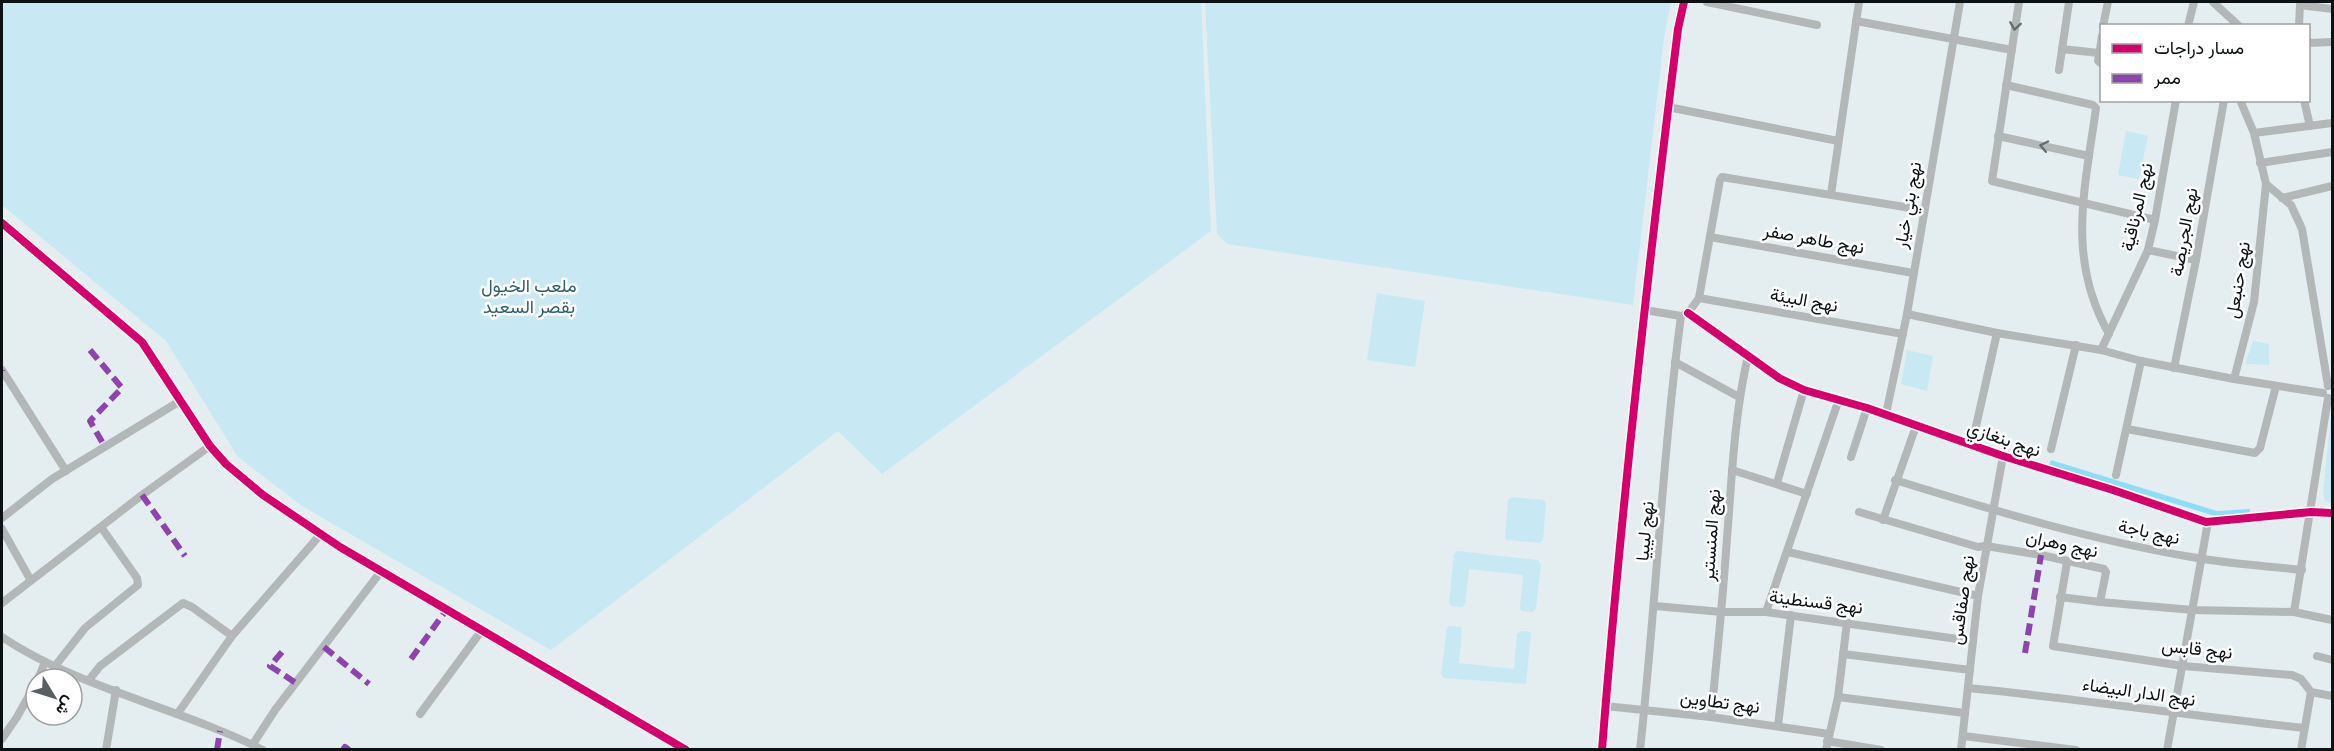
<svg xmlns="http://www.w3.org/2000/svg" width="2334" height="751" viewBox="0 0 2334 751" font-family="Karla,Vazirmatn,sans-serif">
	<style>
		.green { fill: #c8e9f4 }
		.water { fill: #8adef7 }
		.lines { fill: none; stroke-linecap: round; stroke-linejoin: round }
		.minor { stroke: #b4b7b8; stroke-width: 8 }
		.tertiary { stroke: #b4b7b8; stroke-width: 10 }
		.quiet { stroke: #8e44ad; stroke-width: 6; stroke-dasharray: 12 6; stroke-linecap: butt }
		.cycleway-casing { stroke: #fff; stroke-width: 11 }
		.cycleway { stroke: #d6006c; stroke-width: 8 }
		.oneway { stroke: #686d6e }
		.labels { text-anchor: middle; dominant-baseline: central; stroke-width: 5; stroke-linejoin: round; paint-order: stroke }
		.street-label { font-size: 18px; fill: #0c1214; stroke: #fff }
		.park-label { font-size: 18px; fill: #2e5f6e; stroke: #fff }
	</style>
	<rect width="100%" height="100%" fill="#e4edf0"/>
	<!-- green -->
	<g class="green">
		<path d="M2,2H1201L1211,231L882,474L838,431L551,650L302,506L238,457L166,341L2,205Z"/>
		<path d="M1205,2H1671L1664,38L1633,305L1227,244L1217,234Z"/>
		<path d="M2126,131L2148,136L2139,179L2118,175Z"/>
		<path d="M1377,293L1425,301L1415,367L1367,360Z"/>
		<path d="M2253,341L2269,344V365L2245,364Z"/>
		<path d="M1907,350L1933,356L1927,391L1901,384Z"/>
		<path d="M2332,414V504L2325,501L2323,492L2331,415Z"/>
		<path d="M1512,497L1544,500L1546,504L1543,540L1540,543L1506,540L1505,537L1508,500Z"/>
		<path d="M1457,551L1538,560L1541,565L1536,608L1533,612L1522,611L1520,608L1523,575L1469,569L1465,604L1462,607L1451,606L1449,603L1454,554Z"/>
		<path d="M1449,626L1461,627L1462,630L1459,663L1514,669L1517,634L1521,631L1531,632L1526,684L1444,678L1441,675L1447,628Z"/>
	</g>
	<!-- water -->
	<path class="water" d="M2051,460L2217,511L2250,509V515L2218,517L2049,465Z"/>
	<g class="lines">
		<!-- minor -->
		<g class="minor">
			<path d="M1707,2L1817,25"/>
			<path d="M2019,2L1992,181L2155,220"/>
			<path d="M2213,2L2239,26"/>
			<path d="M1856,21L2012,50"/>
			<path d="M2103,26L2108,2"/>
			<path d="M2188,26L2194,2"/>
			<path d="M2299,26L2300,5L2332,9"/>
			<path d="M2102,36L2098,61L2102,64"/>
			<path d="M2308,43L2332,42"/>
			<path d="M2062,49L2099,53"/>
			<path d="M2059,70L2069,2"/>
			<path d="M2006,85L2093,105L2096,108C2085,189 2066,258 2109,334"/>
			<path d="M2240,100L2254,133L2266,184L2291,205L2302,229L2328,386"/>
			<path d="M2304,100L2310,126"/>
			<path d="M1668,107L1838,141"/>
			<path d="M2254,133L2332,123"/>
			<path d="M1998,136L2089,156"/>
			<path d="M2260,163L2332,152"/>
			<path d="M1831,194L1859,2"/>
			<path d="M2282,198L2332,186"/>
			<path d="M1710,237L1913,273"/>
			<path d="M2148,250L2196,260"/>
			<path d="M1699,298L1903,334"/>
			<path d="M1645,310L1681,316"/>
			<path d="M1688,313L1779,378L1804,390L1867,408L2003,456L2113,490L2206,522L2311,512L2332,513"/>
			<path d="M1685,314L1688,313L1699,298L1720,180L1722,177L1923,210"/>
			<path d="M1907,314L1997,333L2101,350L2141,361L2234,379L2323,393"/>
			<path d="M2101,350L2148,250L2155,220L2176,100"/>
			<path d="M1675,362L1739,397"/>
			<path d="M2174,368L2196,260L2224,100"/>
			<path d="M2,370L66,471"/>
			<path d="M2234,379L2254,302L2266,184"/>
			<path d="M1886,414L1907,314L1960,2"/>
			<path d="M2127,429L2255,453L2260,448L2276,386"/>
			<path d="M1972,444L1997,333"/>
			<path d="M2051,449L2076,345"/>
			<path d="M1851,457L1867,408"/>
			<path d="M1732,470L1807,494"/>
			<path d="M2116,475L2141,361"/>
			<path d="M1895,480C1995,511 2095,541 2197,558C2232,564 2267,566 2302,570"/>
			<path d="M1777,483L1804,390"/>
			<path d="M1859,512L1978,547L1986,546L2041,555L2104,569L2106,572L2100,602L2193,610L2294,612L2332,620"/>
			<path d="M2,518L52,479L180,401"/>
			<path d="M1883,520L1916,426"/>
			<path d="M2,529L30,579"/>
			<path d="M1788,552L1978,596"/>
			<path d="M2067,562L2053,646L2183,666L2292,675L2301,679L2311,692L2332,696"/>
			<path d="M2060,597L2100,602"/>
			<path d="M2,603L142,495L210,446"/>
			<path d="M1655,606L1722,612H1766L1972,641"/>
			<path d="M1766,612L1839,399"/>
			<path d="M2294,612L2328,398"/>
			<path d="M2,637C78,688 180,708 263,750"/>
			<path d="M1843,654L1970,670"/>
			<path d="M2317,656L2332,660"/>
			<path d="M55,666L85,628L138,585L137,578L101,527"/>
			<path d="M38,679L45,662"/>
			<path d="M89,680L100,666L183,603L192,607L232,636"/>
			<path d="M1968,688C2081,699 2192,716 2304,728"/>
			<path d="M1838,697L1965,713"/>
			<path d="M1605,706L1711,717L1829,734"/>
			<path d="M178,713L232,636L320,535"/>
			<path d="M420,714L482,630"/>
			<path d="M1711,717C1717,657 1723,598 1727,538C1732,477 1734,416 1748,356"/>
			<path d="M1778,726L1791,615"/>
			<path d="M1963,736L2076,750"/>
			<path d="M2,739L17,717L36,683"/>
			<path d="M1827,741L1881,750"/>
			<path d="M253,744L275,710L382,570"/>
			<path d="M106,750L116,690"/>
			<path d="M1640,750C1656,605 1662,459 1681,316"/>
			<path d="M1826,750L1838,697L1847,622"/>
			<path d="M1961,750L1978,596L2003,456"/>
			<path d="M2167,750L2208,522"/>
			<path d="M2301,750L2311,692"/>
		</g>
		<!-- tertiary -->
		<g class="tertiary">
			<path d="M2,223L142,342L210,446L226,464L263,495L340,547L686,750"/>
			<path d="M1602,750C1621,509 1648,269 1678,29L1684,2"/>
		</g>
		<!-- quiet -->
		<g class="quiet">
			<path d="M90,350L122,388L90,421L105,447"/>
			<path d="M2,370V371"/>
			<path d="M142,495L185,556"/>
			<path d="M324,647L369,684"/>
			<path d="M282,652L270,666L296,683"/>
			<path d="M2025,653L2041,555"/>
			<path d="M411,659L447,609"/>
			<path d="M217,750L220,731"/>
			<path d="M343,750L345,747L349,750"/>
		</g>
		<defs>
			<g id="cycleway">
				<path d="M2,223L142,342L210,446L226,464L263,495L340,547L686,750"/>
				<path d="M1688,313L1779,378L1804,390L1867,408L2003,456L2113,490L2206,522L2311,512L2332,513"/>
				<path d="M1602,750C1621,509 1648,269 1678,29L1684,2"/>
			</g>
		</defs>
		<!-- cycleway casing -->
		<use href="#cycleway" class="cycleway-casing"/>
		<!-- cycleway -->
		<use href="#cycleway" class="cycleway"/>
	</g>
	<!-- one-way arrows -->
	<defs><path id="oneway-chevron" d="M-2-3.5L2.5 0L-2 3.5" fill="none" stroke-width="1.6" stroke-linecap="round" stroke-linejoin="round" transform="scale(1.5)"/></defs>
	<g class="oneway">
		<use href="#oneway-chevron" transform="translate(2015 26) rotate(99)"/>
		<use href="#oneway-chevron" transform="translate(2044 146) rotate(-168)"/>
	</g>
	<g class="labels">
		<!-- street labels -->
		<g class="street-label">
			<text transform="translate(1908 205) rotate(-80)">نهج بني خيار</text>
			<text transform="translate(2137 207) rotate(-77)">نهج المرناقية</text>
			<text transform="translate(2184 232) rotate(-80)">نهج الجريصة</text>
			<text transform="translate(1814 239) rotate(10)">نهج طاهر صفر</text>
			<text transform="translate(2238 280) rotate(-81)">نهج حنبعل</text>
			<text transform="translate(1804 300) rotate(10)">نهج البيئة</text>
			<text transform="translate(2004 439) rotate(19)">نهج بنغازي</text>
			<text transform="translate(1645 531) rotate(-85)">نهج ليبيا</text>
			<text transform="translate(2149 532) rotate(12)">نهج باجة</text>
			<text transform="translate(1711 535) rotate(-86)">نهج المنستير</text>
			<text transform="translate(2062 544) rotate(12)">نهج وهران</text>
			<text transform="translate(1962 600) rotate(-82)">نهج صفاقس</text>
			<text transform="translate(1816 602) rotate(7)">نهج قسنطينة</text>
			<text transform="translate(2197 649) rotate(6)">نهج قابس</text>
			<text transform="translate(2139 692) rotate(8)">نهج الدار البيضاء</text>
			<text transform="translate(1720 702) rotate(7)">نهج تطاوين</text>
		</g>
		<!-- park labels -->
		<g class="park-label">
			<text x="529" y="286">ملعب الخيول<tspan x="529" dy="21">بقصر السعيد</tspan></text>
		</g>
	</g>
	<!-- border -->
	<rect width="2334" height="751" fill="none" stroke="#0c1214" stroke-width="6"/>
	<!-- legend -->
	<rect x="2100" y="24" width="210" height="78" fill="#ffffff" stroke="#9ea0a1" stroke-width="1.5"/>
	<rect x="2112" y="44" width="30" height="9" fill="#d6006c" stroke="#9ea0a1" stroke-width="1.5"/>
	<text x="2154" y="54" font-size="18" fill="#0c1214">مسار دراجات</text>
	<rect x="2112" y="74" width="30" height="9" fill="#8e44ad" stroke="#9ea0a1" stroke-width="1.5"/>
	<text x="2154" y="84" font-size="18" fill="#0c1214">ممر</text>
	<!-- north arrow -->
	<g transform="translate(54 697) rotate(128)"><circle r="28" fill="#ffffff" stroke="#9ea0a1" stroke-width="1.5"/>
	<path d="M0-4.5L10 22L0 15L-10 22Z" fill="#585f61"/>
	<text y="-9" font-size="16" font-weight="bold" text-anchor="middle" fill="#0c1214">ش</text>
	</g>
</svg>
